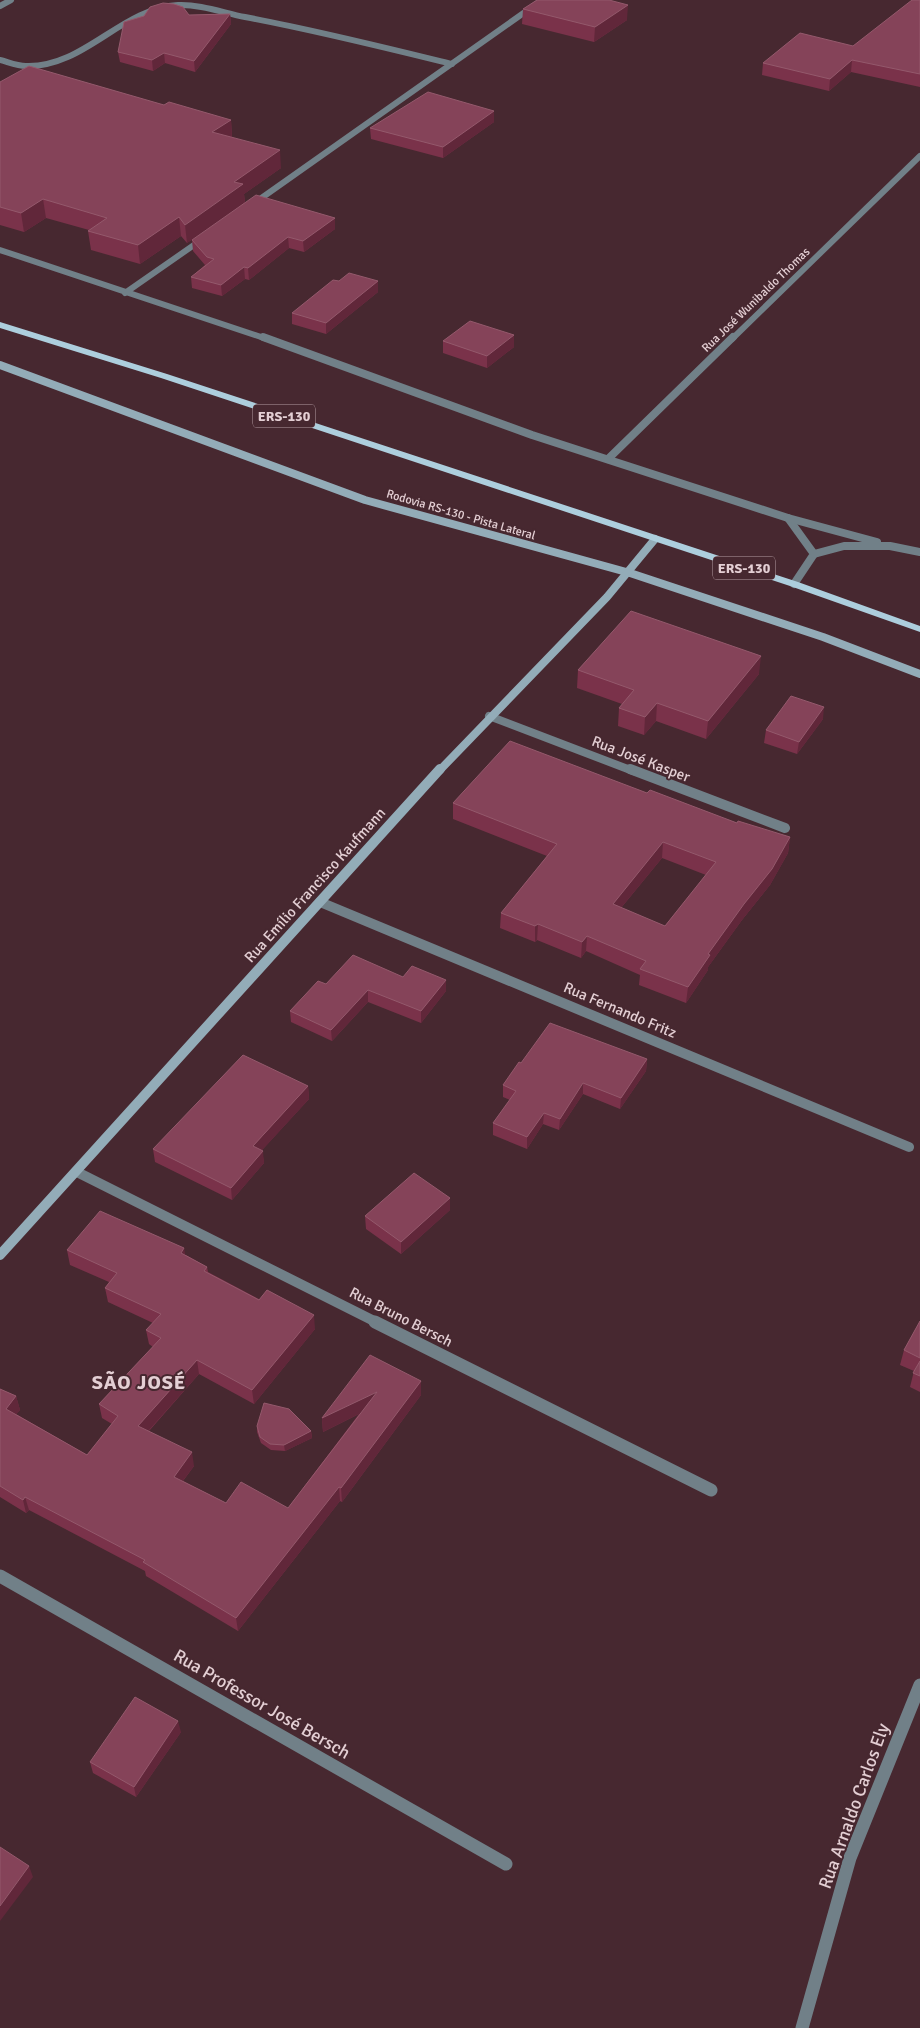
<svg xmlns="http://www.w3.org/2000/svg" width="920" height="2028" viewBox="0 0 920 2028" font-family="Signika,sans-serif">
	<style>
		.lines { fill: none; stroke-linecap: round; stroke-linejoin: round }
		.lane { stroke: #718088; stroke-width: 6 }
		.street-far3 { stroke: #718088; stroke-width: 6 }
		.street-far2 { stroke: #718088; stroke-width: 8 }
		.street-far1 { stroke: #718088; stroke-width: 10 }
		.street { stroke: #718088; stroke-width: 13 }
		.secondary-far1 { stroke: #93acb8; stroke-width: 8 }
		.secondary { stroke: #93acb8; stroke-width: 10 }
		.primary { fill: #adcedd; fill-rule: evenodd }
		.wall { fill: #7a324a; fill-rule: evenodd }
		.shaded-wall { fill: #61273a }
		.building { fill: #854359; stroke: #94596c; fill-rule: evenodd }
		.labels { text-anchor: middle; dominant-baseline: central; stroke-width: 4; stroke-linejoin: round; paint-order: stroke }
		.far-street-label { font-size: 12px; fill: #e4cfd4; stroke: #472830 }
		.shield { fill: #472830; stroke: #b59da3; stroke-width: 1 }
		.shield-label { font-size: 14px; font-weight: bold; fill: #e4cfd4 }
		.street-label { font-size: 15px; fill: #e4cfd4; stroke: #472830 }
		.near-street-label { font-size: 18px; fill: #e4cfd4; stroke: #472830 }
		.district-label { font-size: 20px; font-weight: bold; letter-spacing: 1px; fill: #e4cfd4; stroke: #472830 }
	</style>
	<rect width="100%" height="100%" fill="#472830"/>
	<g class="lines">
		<!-- lane -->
		<g class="lane">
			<path d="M0,6L11,0"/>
			<path d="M0,60C8,62 17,66 26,66C84,68 121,8 178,5C200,4 224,13 245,17C315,30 383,47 452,64"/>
			<path d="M253,204L542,0"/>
			<path d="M125,293L204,238"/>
		</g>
		<!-- street-far3 -->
		<g class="street-far3">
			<path d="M0,250L267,339"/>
			<path d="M732,339L920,156"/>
		</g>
		<!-- street-far2 -->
		<g class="street-far2">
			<path d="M263,337L532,435L788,518L814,554L794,584"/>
			<path d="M608,459L733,337"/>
			<path d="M788,518L877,542"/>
			<path d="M814,554L844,546H890L920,552"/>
			<path d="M489,716L633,771"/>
		</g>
		<!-- street-far1 -->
		<g class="street-far1">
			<path d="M630,769L785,828"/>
			<path d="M320,902L909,1147"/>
			<path d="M77,1172L378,1323"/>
		</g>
		<!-- street -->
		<g class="street">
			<path d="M375,1322L711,1490"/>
			<path d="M0,1576L506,1864"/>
			<path d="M802,2028L850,1858L920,1685"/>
		</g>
		<!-- secondary-far1 -->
		<g class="secondary-far1">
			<path d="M0,365L365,500L630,573L823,637L920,674"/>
			<path d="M439,771L607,597L655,539"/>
		</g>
		<!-- secondary -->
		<path class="secondary" d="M0,1255L440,769"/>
		<!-- primary -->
		<path class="primary" d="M0,322L167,374L798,582L920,626V632L790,586L161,378L0,328Z"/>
	</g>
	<!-- wall -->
	<g class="wall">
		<path d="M920,0V87L851,72L829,91L762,75L763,63L853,46Z"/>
		<path d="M523,9L627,20L594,42L522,24Z"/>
		<path d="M230,14L231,24L195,72L165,63L153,71L120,62L118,52L189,15Z"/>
		<path d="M0,82L164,105L231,120L232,137L281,168L244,194L245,203L187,243L181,236L140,264L91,250L88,231L89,230L46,218L24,232L0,225Z"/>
		<path d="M494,122L443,158L371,139L370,128Z"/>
		<path d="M335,218V229L304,252L289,248L249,280L245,279L222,296L192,288L191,277L205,265L193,251L192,240Z"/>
		<path d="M339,281H378V292L326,334L292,324V313Z"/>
		<path d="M443,341L514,347L487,368L443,353Z"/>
		<path d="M578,670L759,674L706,739L656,721L644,735L618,726L619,708L622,704L577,688Z"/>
		<path d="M823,719L797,754L764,743L766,730Z"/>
		<path d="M647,793L737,823L790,837L788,853L770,885L742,920L708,967V970L686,1003L639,985L640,975L586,951L581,958L537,940L535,942L500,928L501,913L547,856L453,819V803ZM662,858L706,875L665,926L621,908Z"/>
		<path d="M403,977L446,991L421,1023L368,1002L332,1041L291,1022L290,1011L326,984Z"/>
		<path d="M647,1059L646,1071L620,1109L583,1094L559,1130L543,1124L527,1149L493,1135V1123L510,1100L503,1097V1085L521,1063Z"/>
		<path d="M308,1086L309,1099L262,1150L264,1163L232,1200L155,1162L153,1149Z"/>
		<path d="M450,1210L401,1254L366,1229L365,1216Z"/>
		<path d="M67,1250L186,1255L207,1267L208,1272L315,1329L254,1404L199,1374L149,1431L194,1466L183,1481L226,1503L288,1508L359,1414L323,1432L322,1418L421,1381V1395L342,1502L340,1501L238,1631L146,1576L145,1571L29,1510L26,1513L0,1497V1389L16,1396L20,1410L16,1414L87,1455L112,1424L102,1418L99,1404L153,1347L149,1344L146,1330L153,1323L108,1302L105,1288L109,1282L70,1265Z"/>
		<path d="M920,1321V1392L910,1387L914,1371L900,1365L904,1350Z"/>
		<path d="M257,1426L311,1431L312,1438L285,1451L271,1450L261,1443L257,1432Z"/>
		<path d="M181,1732L136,1797L93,1773L90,1762Z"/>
	</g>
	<!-- shaded-wall -->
	<g class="shaded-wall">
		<path d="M628,5L627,20L594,42L595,27Z"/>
		<path d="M230,14L231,24L195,72L194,61Z"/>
		<path d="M164,53L165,63L153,71L152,60Z"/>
		<path d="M852,60L851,72L829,91L830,79Z"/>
		<path d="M494,111V122L443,158V147Z"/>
		<path d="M231,120L232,138L212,132Z"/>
		<path d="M280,150L281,168L244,194L245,203L187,243L185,225L234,182Z"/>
		<path d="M43,199L46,218L24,232L21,213Z"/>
		<path d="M179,217L181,236L140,264L138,245Z"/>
		<path d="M335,218V229L304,252L303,241Z"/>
		<path d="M288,237L289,248L249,280L248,268Z"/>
		<path d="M244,267L245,279L222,296L221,285Z"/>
		<path d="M378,281V292L326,334V323Z"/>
		<path d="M514,335V347L487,368V356Z"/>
		<path d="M761,656L759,674L706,739L708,721Z"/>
		<path d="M657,703L656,721L644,735L645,717Z"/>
		<path d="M824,707L823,719L797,754L799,742Z"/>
		<path d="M790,837L788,853L770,885L742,920L708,967V970L686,1003L688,987L708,954Z"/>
		<path d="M663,842L662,858L611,920L613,904Z"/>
		<path d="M538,924L537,940L535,942V926Z"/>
		<path d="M587,936L586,951L581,958L582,942Z"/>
		<path d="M446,980V991L421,1023V1011Z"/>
		<path d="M368,990V1002L332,1041L331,1030Z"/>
		<path d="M647,1059L646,1071L620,1109L621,1098Z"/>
		<path d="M583,1083V1094L559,1130L560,1119Z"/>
		<path d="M308,1086L309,1099L254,1159L253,1146Z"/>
		<path d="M544,1113L543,1124L527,1149V1137Z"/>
		<path d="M263,1151L264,1163L232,1200L231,1188Z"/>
		<path d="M450,1198V1210L401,1254V1242Z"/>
		<path d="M184,1248L187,1263L181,1253Z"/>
		<path d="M314,1315L315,1329L254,1404L252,1390Z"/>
		<path d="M197,1360L199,1374L141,1439L138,1426Z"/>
		<path d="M421,1381V1395L342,1502L341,1488Z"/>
		<path d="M377,1392V1405L323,1432L322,1418Z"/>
		<path d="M16,1396L20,1410L10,1422L6,1409Z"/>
		<path d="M311,1431L312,1438L285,1451L284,1445Z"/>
		<path d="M192,1452L194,1466L176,1490L174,1477Z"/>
		<path d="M339,1487L340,1501L238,1631L236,1618Z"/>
		<path d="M25,1497L29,1510L26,1513L23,1500Z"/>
		<path d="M178,1721L181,1732L136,1797L134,1787Z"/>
		<path d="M29,1866L33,1877L0,1921V1906Z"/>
	</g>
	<!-- building -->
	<g class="building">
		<path d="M537,0H609L628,5L595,27L523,9Z"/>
		<path d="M912,0H920V74L852,60L830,79L763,63L800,33L853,46Z"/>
		<path d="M163,3L174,4L183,7L189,15L230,14L194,61L164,53L152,60L118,52L124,22L144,16L150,7Z"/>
		<path d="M29,66L164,105L169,102L231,120L212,132L280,150L234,182L243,184L185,225L179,217L138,245L88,231L107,218L43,199L21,213L0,207V82Z"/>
		<path d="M428,92L494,111L443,147L370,128Z"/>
		<path d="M256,195L335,218L303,241L288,237L248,268L244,267L221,285L191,277L214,259L207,257L192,240Z"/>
		<path d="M349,273L378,281L326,323L292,313L333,280L339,281Z"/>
		<path d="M470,321L514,335L487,356L443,341Z"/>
		<path d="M631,611L761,656L708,721L657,703L645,717L619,708L634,690L578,670Z"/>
		<path d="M791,696L824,707L799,742L766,730Z"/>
		<path d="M510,741L647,793L650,790L737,823L738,821L790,837L772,869L744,904L708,954L710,955L688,987L640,969L646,961L587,936L582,942L538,924L535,926L501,913L557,844L453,803ZM663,842L716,862L665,926L613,904Z"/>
		<path d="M353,955L403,977L412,966L446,980L421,1011L368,990L331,1030L290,1011L318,981L326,984Z"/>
		<path d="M550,1023L647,1059L621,1098L583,1083L560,1119L544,1113L527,1137L493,1123L516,1091L503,1085L519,1062L521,1063Z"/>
		<path d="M243,1055L308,1086L253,1146L263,1151L231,1188L153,1149Z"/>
		<path d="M414,1173L450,1198L401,1242L365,1216Z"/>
		<path d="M100,1211L184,1248L181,1253L207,1267L204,1271L259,1300L267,1290L314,1315L252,1390L197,1360L138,1426L192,1452L174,1477L226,1503L241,1482L288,1508L377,1392L322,1418L370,1355L421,1381L341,1488L339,1487L236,1618L143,1562L145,1560L25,1497L23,1500L0,1486V1389L16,1396L6,1409L87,1455L118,1416L99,1404L161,1338L146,1330L161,1314L105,1288L117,1273L67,1250Z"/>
		<path d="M920,1321V1358L904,1350Z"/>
		<path d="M920,1361V1376L913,1373Z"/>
		<path d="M264,1403L289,1409L311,1431L284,1445L270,1444L260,1437L257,1426Z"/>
		<path d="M135,1697L178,1721L134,1787L90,1762Z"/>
		<path d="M0,1847L29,1866L0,1906Z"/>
	</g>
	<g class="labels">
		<!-- far-street labels -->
		<g class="far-street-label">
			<text transform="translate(756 300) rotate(-44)">Rua José Wunibaldo Thomas</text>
			<text transform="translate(461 515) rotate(16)">Rodovia RS-130 - Pista Lateral</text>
		</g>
		<!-- shield labels -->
		<g class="shield">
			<rect x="253" y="404.5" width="62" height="23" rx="4"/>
			<rect x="713" y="556.5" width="62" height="23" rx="4"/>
		</g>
		<g class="shield-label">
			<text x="284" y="416">ERS-130</text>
			<text x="744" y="568">ERS-130</text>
		</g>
		<!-- street labels -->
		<g class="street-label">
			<text transform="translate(641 759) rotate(21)">Rua José Kasper</text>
			<text transform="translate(315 885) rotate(-48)">Rua Emílio Francisco Kaufmann</text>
			<text transform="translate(620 1010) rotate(23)">Rua Fernando Fritz</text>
			<text transform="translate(401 1317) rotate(27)">Rua Bruno Bersch</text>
		</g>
		<!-- near-street labels -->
		<g class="near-street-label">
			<text transform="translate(262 1704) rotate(30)">Rua Professor José Bersch</text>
			<text transform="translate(854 1806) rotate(-70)">Rua Arnaldo Carlos Ely</text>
		</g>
		<!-- district labels -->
		<g class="district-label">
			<text x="139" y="1382">SÃO JOSÉ</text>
		</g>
	</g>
</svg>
